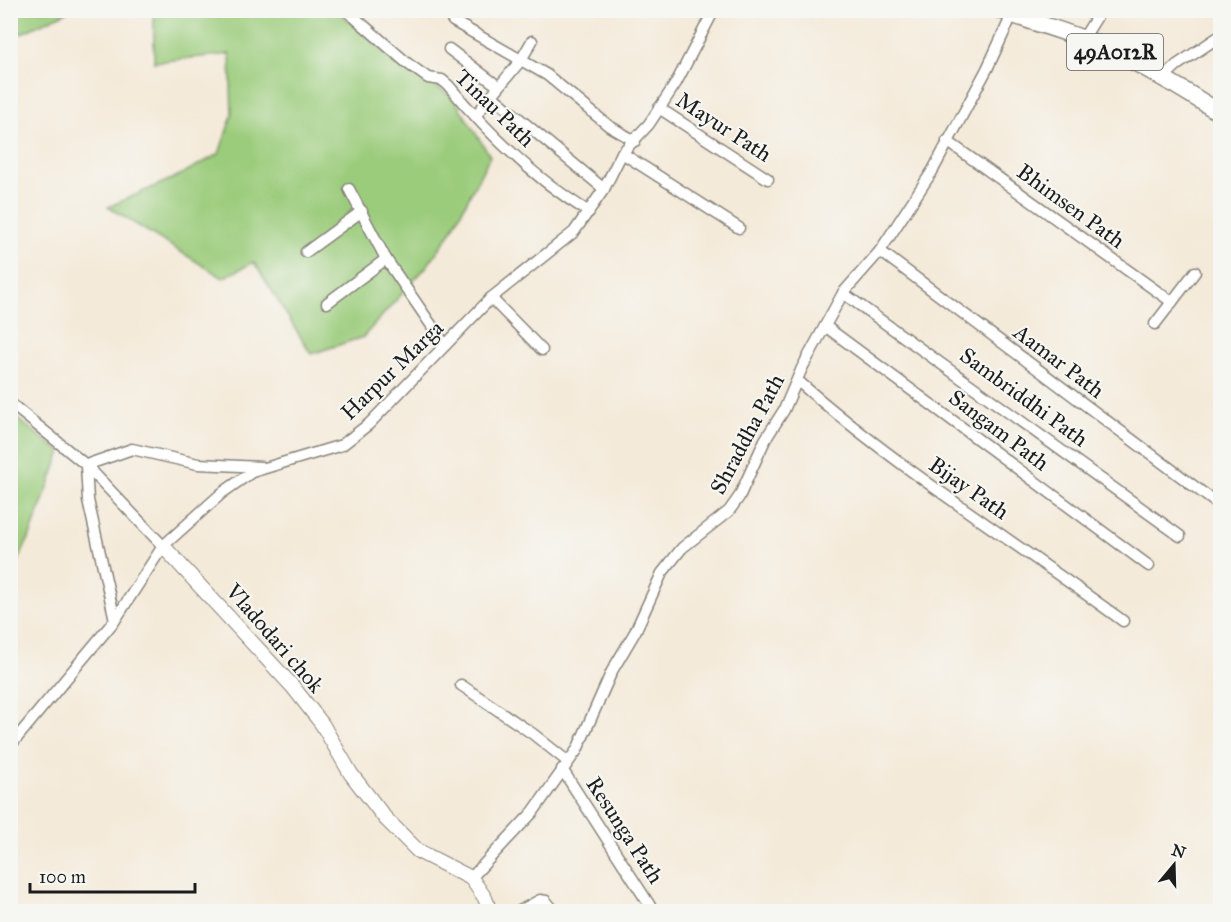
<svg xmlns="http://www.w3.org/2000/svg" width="1231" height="922" viewBox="0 0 1231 922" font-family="'IM FELL Great Primer',serif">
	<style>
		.grass { fill: #9bcc7b; stroke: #5c744c; stroke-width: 1.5 }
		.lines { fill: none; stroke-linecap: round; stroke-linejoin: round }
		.street-casing { stroke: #88837a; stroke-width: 13 }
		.secondary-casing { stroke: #88837a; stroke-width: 16 }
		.primary-casing { stroke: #88837a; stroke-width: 19 }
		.street { stroke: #fff; stroke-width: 10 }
		.secondary { stroke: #fff; stroke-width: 14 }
		.primary { stroke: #fff; stroke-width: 16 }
		.labels { text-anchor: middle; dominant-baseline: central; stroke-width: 4.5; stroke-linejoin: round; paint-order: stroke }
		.shield { fill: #f6f6f2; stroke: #5d5d5c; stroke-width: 1.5 }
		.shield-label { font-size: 21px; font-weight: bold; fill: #1c1c1c }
		.street-label { font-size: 22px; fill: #1c1c1c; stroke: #f6f6f2 }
	</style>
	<rect width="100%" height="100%" fill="#f6f6f2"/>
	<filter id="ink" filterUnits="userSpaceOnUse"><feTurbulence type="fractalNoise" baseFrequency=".0167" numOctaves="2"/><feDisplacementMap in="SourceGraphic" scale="12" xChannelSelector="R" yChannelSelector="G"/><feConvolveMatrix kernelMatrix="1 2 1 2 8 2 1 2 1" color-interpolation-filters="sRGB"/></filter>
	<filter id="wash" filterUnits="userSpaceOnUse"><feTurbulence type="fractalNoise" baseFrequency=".008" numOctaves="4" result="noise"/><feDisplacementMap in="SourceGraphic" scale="24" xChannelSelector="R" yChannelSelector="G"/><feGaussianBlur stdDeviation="1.35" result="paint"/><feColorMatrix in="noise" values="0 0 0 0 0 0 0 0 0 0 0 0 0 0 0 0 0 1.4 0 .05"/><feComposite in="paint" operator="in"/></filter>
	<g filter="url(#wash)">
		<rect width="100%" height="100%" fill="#f4ead9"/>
		<!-- grass -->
		<g class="grass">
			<path d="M11,10H69V11L11,38Z"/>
			<path d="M154,11H338L393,60L453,97L490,156L451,232L427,266L363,337L311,354L254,262L223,278L108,207L176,177L219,154L232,115L230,54L154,62Z"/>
			<path d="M11,414L61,452L30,536L11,577Z"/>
		</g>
	</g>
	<g filter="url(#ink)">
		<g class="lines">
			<defs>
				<g id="street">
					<path d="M346,10L407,63L428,78L442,80L448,85C487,132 535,179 589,212"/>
					<path d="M452,10L451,18L453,21L547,75L609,126L635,141"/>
					<path d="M1083,39L1101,10"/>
					<path d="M449,49L499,87"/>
					<path d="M1164,77L1177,65L1220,36"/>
					<path d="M492,96L604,189"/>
					<path d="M659,108L768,179"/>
					<path d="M476,115L521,60L532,41"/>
					<path d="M947,141L1172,302"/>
					<path d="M622,153L739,228"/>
					<path d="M349,189L386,259L445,345"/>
					<path d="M880,251L1215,502"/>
					<path d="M306,252L362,211"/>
					<path d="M843,293L1180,536"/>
					<path d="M491,298L542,350"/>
					<path d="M327,303L386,259"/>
					<path d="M1155,324L1195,272"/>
					<path d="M825,326L1149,566"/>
					<path d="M798,381C900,470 1014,541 1123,621"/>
					<path d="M10,403L86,465L163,546"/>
					<path d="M115,620L88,500L86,465L132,449L198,464L261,467"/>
					<path d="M461,685L533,734L567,761"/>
					<path d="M10,746L115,620L163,546L222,493L252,472L342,445L369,424L491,298L574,232L604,189L622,153L649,124L676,83L714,10"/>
					<path d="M562,769L654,912"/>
					<path d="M471,878L533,812L577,750L612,671L635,632L662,573L682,548L729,511L739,497L765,440L784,410L802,368L843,293L880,251L933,170L987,69L1012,15"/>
					<path d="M518,912L540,900L546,901L555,912"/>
				</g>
				<path id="secondary" d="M163,546L293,687L322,724L351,774L385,818L418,851L471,878L485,898L490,912"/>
				<path id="primary" d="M1000,10C1036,24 1073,33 1109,49C1148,68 1184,90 1220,113"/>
			</defs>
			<!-- street casing -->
			<use href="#street" class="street-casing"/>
			<!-- secondary casing -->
			<use href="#secondary" class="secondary-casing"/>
			<!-- primary casing -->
			<use href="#primary" class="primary-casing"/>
			<!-- street -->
			<use href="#street" class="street"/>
			<!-- secondary -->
			<use href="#secondary" class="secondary"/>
			<!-- primary -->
			<use href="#primary" class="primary"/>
		</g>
	</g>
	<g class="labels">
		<!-- shield labels -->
		<rect class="shield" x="1067" y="34" width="96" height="36" rx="4.5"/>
		<g class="shield-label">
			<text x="1115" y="52">49A012R</text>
		</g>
		<!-- street labels -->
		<g class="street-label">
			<text transform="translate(495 108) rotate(44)">Tinau Path</text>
			<text transform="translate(724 127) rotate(33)">Mayur Path</text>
			<text transform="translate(1071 206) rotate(36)">Bhimsen Path</text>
			<text transform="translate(1059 361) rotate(37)">Aamar Path</text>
			<text transform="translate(392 370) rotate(-44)">Harpur Marga</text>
			<text transform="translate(1024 397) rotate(36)">Sambriddhi Path</text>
			<text transform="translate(999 430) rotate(37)">Sangam Path</text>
			<text transform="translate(747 434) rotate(-62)">Shraddha Path</text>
			<text transform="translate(969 488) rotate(35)">Bijay Path</text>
			<text transform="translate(275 638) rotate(49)">Vladodari chok</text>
			<text transform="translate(625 830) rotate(57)">Resunga Path</text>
		</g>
	</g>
	<!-- margin -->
	<rect width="1231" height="922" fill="none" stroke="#f6f6f2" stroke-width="36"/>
	<!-- north arrow -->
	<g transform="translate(1174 865) rotate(19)" stroke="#f6f6f2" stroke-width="4.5" paint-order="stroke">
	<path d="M0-4.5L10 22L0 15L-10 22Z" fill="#1c1c1c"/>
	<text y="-9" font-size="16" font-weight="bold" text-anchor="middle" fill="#1c1c1c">N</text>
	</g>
	<!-- scale -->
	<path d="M30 883v9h165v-9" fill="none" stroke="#1c1c1c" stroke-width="3"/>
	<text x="39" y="883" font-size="18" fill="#1c1c1c" stroke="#f6f6f2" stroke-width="4.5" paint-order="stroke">100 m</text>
</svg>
